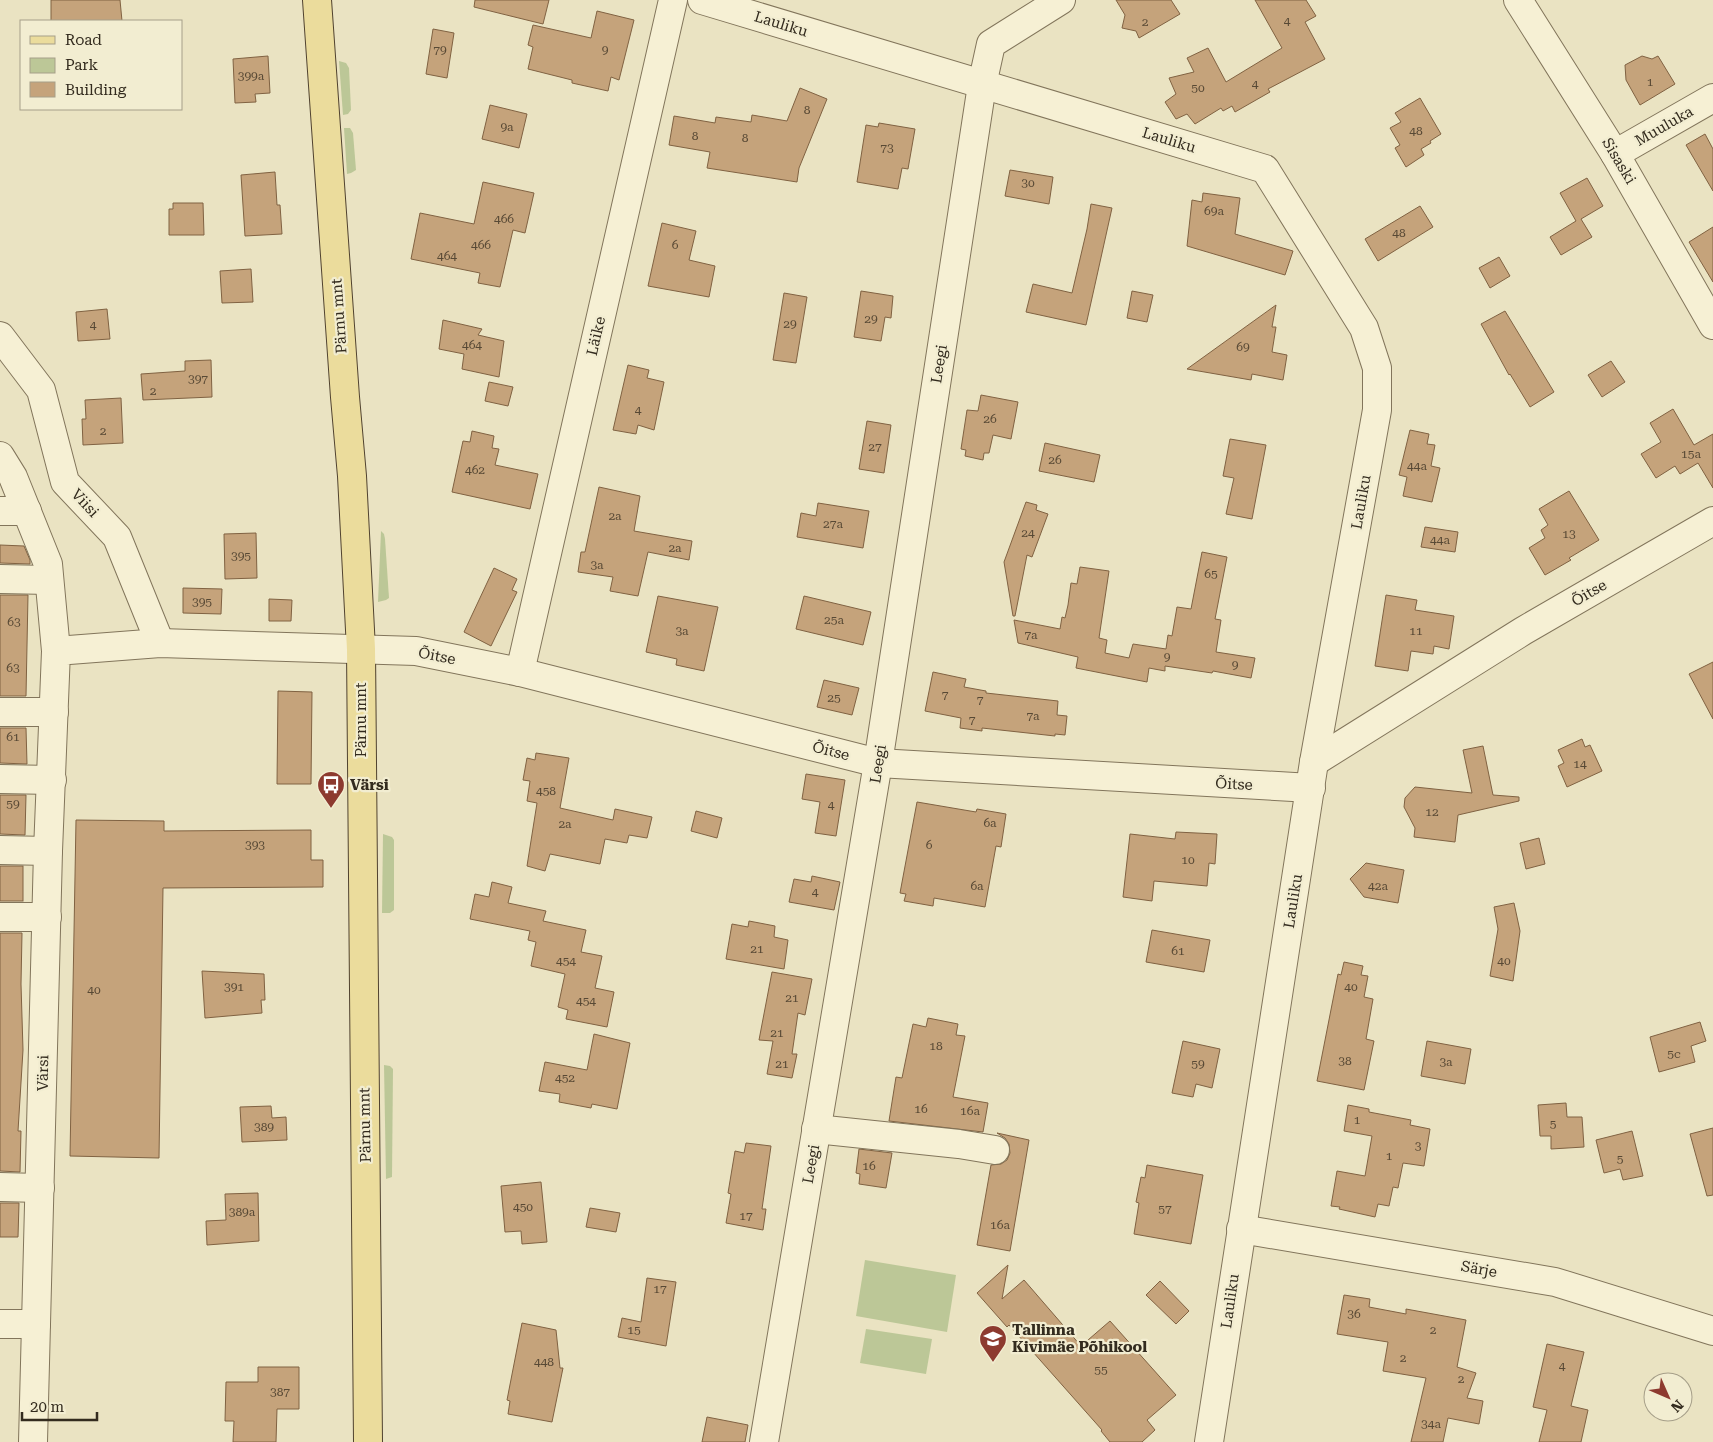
<svg xmlns="http://www.w3.org/2000/svg" width="1713" height="1442" viewBox="0 0 1713 1442" font-family="'Roboto Serif',serif">
	<style>
		.green { fill: #bcc797 }
		.building { fill: #c5a37b; stroke: #806242 }
		.lines { fill: none; stroke-linecap: round; stroke-linejoin: round }
		.minor-casing { stroke: #82755b; stroke-width: 30 }
		.major-casing { stroke: #50422f; stroke-width: 30 }
		.minor { stroke: #f6f0d4; stroke-width: 28 }
		.major { stroke: #ebdc9c; stroke-width: 28 }
		.labels { text-anchor: middle; dominant-baseline: central; stroke-width: 4.5; stroke-linejoin: round; paint-order: stroke }
		.number-label { font-size: 12px; fill: #584935 }
		.street-label { font-size: 15px; fill: #332b1e; stroke: #f2edd1 }
		.poi-label { font-size: 15px; font-weight: bold; fill: #332b1e; stroke: #f2edd1; text-anchor: start }
	</style>
	<rect width="100%" height="100%" fill="#eae3c2"/>
	<!-- green -->
	<g class="green">
		<path d="M339,61L346,63L349,68L351,110L348,114L343,115Z"/>
		<path d="M344,128H350L353,133L356,170L351,173L347,174Z"/>
		<path d="M381,531L384,534L385,539L389,598L386,600L378,602Z"/>
		<path d="M383,834L392,837L394,840V910L390,913H382Z"/>
		<path d="M384,1065L390,1066L393,1069L392,1177L386,1179Z"/>
		<path d="M865,1260L956,1275L947,1332L856,1316Z"/>
		<path d="M866,1329L932,1339L926,1374L860,1363Z"/>
	</g>
	<!-- building -->
	<g class="building">
		<path d="M51,0H120L122,21H51Z"/>
		<path d="M475,0H549L543,24L474,7Z"/>
		<path d="M1116,0H1171L1180,14L1139,38L1136,31L1122,28L1125,15Z"/>
		<path d="M1255,0H1306L1316,16L1305,22L1325,59L1268,89L1270,92L1235,112L1232,106L1223,111L1221,108L1195,124L1187,114L1176,119L1165,102L1176,94L1169,78L1194,72L1187,58L1208,48L1226,82L1282,48Z"/>
		<path d="M597,11L634,20L619,80L611,77L608,91L572,83V80L528,69L533,47L528,45L533,25L591,38Z"/>
		<path d="M433,29L454,33L447,78L426,74Z"/>
		<path d="M268,56L270,93L255,94L256,102L235,103L233,59Z"/>
		<path d="M1642,56L1652,59L1658,56L1675,84L1640,105L1626,80L1625,65Z"/>
		<path d="M800,88L827,99L799,168L797,182L707,168L710,152L669,145L674,116L715,123L716,117L751,122L752,115L787,121Z"/>
		<path d="M1420,98L1441,134L1430,141L1431,143L1421,149L1424,155L1406,167L1395,148L1400,145L1390,128L1401,122L1395,113Z"/>
		<path d="M490,105L527,114L519,148L482,139Z"/>
		<path d="M879,123L915,129L908,169L902,168L898,189L857,182L866,125L878,127Z"/>
		<path d="M1705,134L1713,149V191L1686,145Z"/>
		<path d="M1010,170L1053,177L1049,204L1005,196Z"/>
		<path d="M275,172L277,205H280L282,234L245,236L241,175Z"/>
		<path d="M1587,178L1603,206L1581,219L1592,237L1561,255L1550,237L1576,221L1560,193Z"/>
		<path d="M483,182L534,193L525,233L513,230L500,287L478,283L480,273L411,259L420,213L474,224Z"/>
		<path d="M1203,193L1240,198L1235,234L1293,251L1285,275L1187,246L1192,200L1202,202Z"/>
		<path d="M173,203H203L204,235H169V209H173Z"/>
		<path d="M1091,204L1112,208L1086,325L1026,312L1033,284L1072,293L1087,229Z"/>
		<path d="M1420,206L1433,227L1378,261L1365,239Z"/>
		<path d="M662,223L696,231L689,260L715,266L709,297L648,286Z"/>
		<path d="M1713,227V282L1689,242Z"/>
		<path d="M1499,257L1510,276L1490,288L1479,268Z"/>
		<path d="M251,269L253,302L222,303L220,271Z"/>
		<path d="M861,291L893,296L891,318L885,317L881,341L854,337Z"/>
		<path d="M1132,291L1153,295L1147,322L1127,318Z"/>
		<path d="M784,293L807,297L796,363L773,360Z"/>
		<path d="M1276,305L1272,327H1276L1272,352L1287,355L1283,380L1252,374L1251,380L1187,369Z"/>
		<path d="M107,309L110,339L78,341L76,312Z"/>
		<path d="M1505,311L1554,392L1530,407L1510,374L1509,375L1481,324Z"/>
		<path d="M443,320L482,329L478,335L504,341L499,377L462,369L464,354L439,349Z"/>
		<path d="M211,360L212,397L143,400L141,374L185,371V361Z"/>
		<path d="M1611,361L1625,382L1602,397L1588,375Z"/>
		<path d="M628,365L649,370L647,378L664,382L654,430L638,425L636,434L613,430Z"/>
		<path d="M489,382L513,387L508,406L485,401Z"/>
		<path d="M981,395L1018,402L1011,439L993,435L989,453H984L983,460L965,456L966,450L961,449L967,410L978,411Z"/>
		<path d="M121,398L123,443L83,445L82,419H86L85,400Z"/>
		<path d="M1673,409L1694,445L1713,434V488L1698,463L1680,474L1675,466L1656,478L1641,454L1661,442L1650,423Z"/>
		<path d="M867,421L891,425L884,473L859,469Z"/>
		<path d="M1410,430L1429,434L1427,444L1435,445L1431,466L1440,468L1432,502L1403,496L1407,477L1399,475Z"/>
		<path d="M472,431L494,436L492,448L499,449L495,465L538,474L530,509L452,492L463,441L470,442Z"/>
		<path d="M1230,439L1266,445L1252,519L1226,514L1234,478L1223,476Z"/>
		<path d="M1045,443L1100,455L1094,482L1039,471Z"/>
		<path d="M599,487L640,496L634,531L692,541L689,560L648,552L638,596L610,591L613,577L578,572L581,552H585Z"/>
		<path d="M1569,491L1599,540L1569,558L1571,560L1545,575L1529,548L1545,538L1541,530L1548,525L1539,509Z"/>
		<path d="M1026,502L1037,505L1036,510L1048,514L1032,557L1027,555L1015,616H1013L1004,562Z"/>
		<path d="M818,503L869,511L863,548L797,537L801,513L816,516Z"/>
		<path d="M1425,527L1458,532L1455,552L1421,547Z"/>
		<path d="M256,533L257,578L225,579L224,534Z"/>
		<path d="M0,545L24,546L30,560V564L0,563Z"/>
		<path d="M1202,552L1227,557L1215,619L1221,620L1216,652L1255,658L1251,678L1213,671L1212,673L1165,666V671L1149,668L1147,682L1076,668L1078,657L1018,643L1014,620L1060,629L1062,617L1065,618L1068,605L1071,583L1077,584L1080,567L1109,571L1099,638L1107,640L1105,653L1129,658L1133,644L1166,649L1168,635L1172,636L1177,607L1191,609Z"/>
		<path d="M494,568L517,579L512,590L517,592L491,646L464,632Z"/>
		<path d="M183,588L222,589L221,614L183,613Z"/>
		<path d="M0,595H28L26,696H0Z"/>
		<path d="M1386,595L1417,600L1415,610L1454,616L1449,649L1434,646L1433,654L1411,651L1408,671L1375,666Z"/>
		<path d="M658,596L718,607L704,671L676,665L677,659L646,652Z"/>
		<path d="M804,596L871,612L863,645L796,629Z"/>
		<path d="M269,599L292,600L291,621H269Z"/>
		<path d="M1713,662V719L1689,674Z"/>
		<path d="M933,672L966,679L964,687L986,691V693L1058,701L1057,715L1067,716L1065,735L1055,734V736L982,728V731L960,728L961,718L925,711Z"/>
		<path d="M824,680L859,688L852,715L817,707Z"/>
		<path d="M278,691L312,692L311,784H277Z"/>
		<path d="M0,728H26L27,764L0,763Z"/>
		<path d="M1582,739L1585,747L1590,745L1602,771L1567,787L1558,766L1564,763L1558,750Z"/>
		<path d="M1483,746L1493,795L1519,797V801L1458,815L1455,842L1414,837L1415,828L1404,807L1405,798L1415,787L1472,793L1463,750Z"/>
		<path d="M536,753L569,758L560,808L613,820L615,809L652,817L647,838L629,835L627,843L605,839L600,864L550,854L545,871L527,866L537,803L527,801L530,781L523,780L527,758L535,760Z"/>
		<path d="M806,774L845,780L836,836L815,833L820,802L802,799Z"/>
		<path d="M0,795H26L25,835L0,834Z"/>
		<path d="M917,802L976,812L977,809L1006,814L1001,847L996,846L985,907L934,898L933,906L904,901L906,894L900,893Z"/>
		<path d="M696,811L722,818L717,838L691,831Z"/>
		<path d="M76,820L164,821V831L311,830V860H323V887L163,888L159,1158L70,1156Z"/>
		<path d="M1176,832L1217,834L1215,864L1209,863L1207,886L1154,881L1152,901L1123,897L1130,834L1175,839Z"/>
		<path d="M1539,838L1545,864L1526,869L1520,843Z"/>
		<path d="M1366,863L1404,870L1398,903L1364,897L1350,879Z"/>
		<rect x="0" y="866" width="23" height="35"/>
		<path d="M812,876L840,882L834,910L789,902L794,879L811,882Z"/>
		<path d="M492,882L512,887L508,903L546,911L543,921L586,930L581,952L602,956L595,988L614,992L607,1027L566,1019L568,1010L558,1007L565,974L531,966L536,942L528,940L530,931L470,919L475,894L489,897Z"/>
		<path d="M1514,903L1520,931L1513,981L1490,976L1498,929L1494,907Z"/>
		<path d="M749,921L775,926L774,937L788,940L784,969L726,959L732,924L748,927Z"/>
		<path d="M1152,930L1210,940L1204,972L1146,962Z"/>
		<path d="M0,933H22L21,984L23,1050L18,1131H21L20,1172L0,1171Z"/>
		<path d="M1344,962L1363,966L1361,975L1368,976L1364,997L1373,999L1366,1039L1374,1041L1364,1090L1317,1081L1338,974L1341,975Z"/>
		<path d="M202,971L264,974L265,1000H261L262,1013L205,1018Z"/>
		<path d="M772,972L812,979L805,1015L798,1013L792,1054H797L792,1078L767,1074L773,1041L759,1040Z"/>
		<path d="M928,1018L958,1024L956,1035L965,1036L953,1097L988,1103L983,1132L889,1121L896,1077L902,1078L913,1024L926,1027Z"/>
		<path d="M1700,1022L1706,1041L1691,1046L1695,1062L1659,1072L1650,1037Z"/>
		<path d="M594,1034L630,1043L617,1109L592,1104L591,1108L559,1102L560,1094L539,1091L545,1062L587,1070Z"/>
		<path d="M1183,1041L1220,1049L1212,1088L1196,1084L1193,1097L1172,1093Z"/>
		<path d="M1427,1041L1471,1049L1465,1084L1421,1076Z"/>
		<path d="M1566,1103L1567,1117H1582L1584,1147L1551,1149V1136H1540L1538,1105Z"/>
		<path d="M1348,1105L1369,1109V1112L1411,1120L1410,1125L1430,1129L1424,1166L1403,1163L1398,1188L1393,1187L1389,1206L1378,1204L1375,1217L1339,1209L1340,1207L1331,1206L1337,1171L1365,1176L1372,1136L1344,1131Z"/>
		<path d="M271,1106L272,1118L286,1117L287,1140L242,1142L240,1107Z"/>
		<path d="M1713,1128V1195L1707,1196L1690,1134Z"/>
		<path d="M1632,1131L1643,1176L1623,1180L1620,1169L1604,1173L1596,1140Z"/>
		<path d="M997,1133L1029,1140L1010,1251L977,1245L991,1165L1001,1164L1007,1160L1010,1153L1009,1144L1005,1138Z"/>
		<path d="M746,1143L771,1146L762,1209H766L763,1230L726,1223L731,1194L728,1193L735,1151L744,1153Z"/>
		<path d="M859,1149L892,1153L886,1188L859,1184L860,1174L856,1173Z"/>
		<path d="M1147,1165L1203,1175L1191,1244L1134,1234L1139,1203L1136,1202L1141,1177L1145,1178Z"/>
		<path d="M541,1182L547,1242L522,1244L521,1231L505,1232L501,1186Z"/>
		<path d="M258,1193L259,1241L207,1245L206,1221L226,1220L225,1194Z"/>
		<path d="M0,1203H19L18,1237H0Z"/>
		<path d="M590,1208L620,1213L616,1232L586,1227Z"/>
		<path d="M1008,1265L1002,1299L1024,1280L1081,1346L1110,1321L1176,1395L1147,1420L1155,1430L1142,1442H1110L1101,1431L1102,1430L1009,1325L1007,1327L977,1293Z"/>
		<path d="M647,1278L676,1282L666,1346L618,1337L622,1318L641,1322Z"/>
		<path d="M1160,1281L1189,1311L1176,1324L1146,1295Z"/>
		<path d="M1344,1295L1370,1299L1369,1307L1406,1314V1309L1466,1320L1457,1367L1476,1373L1467,1398L1483,1401L1479,1424L1448,1418L1443,1442H1411L1426,1378L1383,1371L1388,1342L1337,1334Z"/>
		<path d="M522,1323L556,1330L560,1368H563L552,1422L508,1414L510,1401L507,1400Z"/>
		<path d="M1547,1344L1584,1352L1571,1406L1588,1410L1581,1442H1539L1547,1410L1533,1407Z"/>
		<path d="M258,1367H299V1409H277L276,1442H233L234,1421H225L226,1382H258Z"/>
		<path d="M707,1417L748,1425L745,1442H702Z"/>
	</g>
	<g class="lines">
		<defs>
			<g id="minor">
				<path d="M702,0L1265,169L1364,328L1377,368V410L1314,762L1209,1442"/>
				<path d="M1518,0L1615,154L1713,325"/>
				<path d="M1615,154L1713,98"/>
				<path d="M0,336L41,390L65,482L117,537L160,643"/>
				<path d="M0,456L13,477L48,564L56,651"/>
				<path d="M0,511H27"/>
				<path d="M0,579L49,580"/>
				<path d="M520,672L673,0"/>
				<path d="M0,712H54"/>
				<path d="M1314,762L1523,631L1713,521"/>
				<path d="M0,779L52,780"/>
				<path d="M0,850L48,851"/>
				<path d="M0,917H47"/>
				<path d="M816,1129L959,1144L995,1150"/>
				<path d="M0,1187L40,1188"/>
				<path d="M1241,1229L1555,1282L1713,1331"/>
				<path d="M0,1324H36"/>
				<path d="M33,1442L48,851L56,651L160,643L416,651L520,672L878,763L1311,788"/>
				<path d="M764,1442L878,763L982,85L991,44L1061,0"/>
			</g>
			<path id="major" d="M317,0L345,397L352,476L361,649L368,1442"/>
		</defs>
		<!-- minor casing -->
		<use href="#minor" class="minor-casing"/>
		<!-- major casing -->
		<use href="#major" class="major-casing"/>
		<!-- minor -->
		<use href="#minor" class="minor"/>
		<!-- major -->
		<use href="#major" class="major"/>
	</g>
	<!-- icons -->
	<defs>
		<symbol id="bus-pin" viewBox="-11 -11 22 30"><path d="M0 17L-7.5 6A9.5 9.5 0 1 1 7.5 6Z" fill="#8d3a2f" stroke="#f2edd1"/><path d="M-5-6H5V4H4V6H2V4H-2V6H-4V4H-5ZM-3.5-4V0h7V-4ZM-3.5 1.2v1.5H-2V1.2ZM2 1.2v1.5H3.5V1.2Z" fill="#fff"/></symbol>
		<symbol id="school-pin" viewBox="-11 -11 22 30"><path d="M0 17L-7.5 6A9.5 9.5 0 1 1 7.5 6Z" fill="#8d3a2f" stroke="#f2edd1"/><path d="M0-5L7-2L0 1L-7-2ZM-4 1L0 2.5L4 1V4Q0 6-4 4Z" fill="#fff"/></symbol>
	</defs>
	<g fill-rule="evenodd">
		<use href="#bus-pin" x="315" y="769" width="32" height="43"/>
		<use href="#school-pin" x="977" y="1323" width="32" height="43"/>
	</g>
	<g class="labels">
		<!-- number labels -->
		<g class="number-label">
			<text x="1287" y="21">4</text>
			<text x="1145" y="22">2</text>
			<text x="440" y="50">79</text>
			<text x="605" y="50">9</text>
			<text x="251" y="76">399a</text>
			<text x="1650" y="82">1</text>
			<text x="1255" y="84">4</text>
			<text x="1198" y="88">50</text>
			<text x="807" y="110">8</text>
			<text x="507" y="127">9a</text>
			<text x="1416" y="131">48</text>
			<text x="695" y="136">8</text>
			<text x="745" y="138">8</text>
			<text x="887" y="148">73</text>
			<text x="1028" y="183">30</text>
			<text x="1214" y="211">69a</text>
			<text x="504" y="219">466</text>
			<text x="1399" y="233">48</text>
			<text x="481" y="245">466</text>
			<text x="675" y="245">6</text>
			<text x="447" y="256">464</text>
			<text x="871" y="319">29</text>
			<text x="790" y="324">29</text>
			<text x="93" y="325">4</text>
			<text x="472" y="345">464</text>
			<text x="1243" y="347">69</text>
			<text x="198" y="379">397</text>
			<text x="153" y="391">2</text>
			<text x="638" y="410">4</text>
			<text x="990" y="419">26</text>
			<text x="103" y="431">2</text>
			<text x="875" y="447">27</text>
			<text x="1691" y="454">15a</text>
			<text x="1055" y="460">26</text>
			<text x="1417" y="466">44a</text>
			<text x="475" y="470">462</text>
			<text x="615" y="516">2a</text>
			<text x="833" y="524">27a</text>
			<text x="1028" y="533">24</text>
			<text x="1569" y="534">13</text>
			<text x="1440" y="540">44a</text>
			<text x="675" y="548">2a</text>
			<text x="241" y="556">395</text>
			<text x="597" y="565">3a</text>
			<text x="1211" y="574">65</text>
			<text x="202" y="602">395</text>
			<text x="834" y="620">25a</text>
			<text x="14" y="622">63</text>
			<text x="682" y="631">3a</text>
			<text x="1416" y="631">11</text>
			<text x="1031" y="635">7a</text>
			<text x="1167" y="657">9</text>
			<text x="1235" y="665">9</text>
			<text x="13" y="668">63</text>
			<text x="945" y="695">7</text>
			<text x="834" y="698">25</text>
			<text x="980" y="700">7</text>
			<text x="1033" y="716">7a</text>
			<text x="972" y="720">7</text>
			<text x="13" y="737">61</text>
			<text x="1580" y="764">14</text>
			<text x="546" y="791">458</text>
			<text x="13" y="804">59</text>
			<text x="831" y="805">4</text>
			<text x="1432" y="812">12</text>
			<text x="990" y="823">6a</text>
			<text x="565" y="824">2a</text>
			<text x="255" y="845">393</text>
			<text x="929" y="845">6</text>
			<text x="1188" y="860">10</text>
			<text x="977" y="886">6a</text>
			<text x="1378" y="886">42a</text>
			<text x="815" y="892">4</text>
			<text x="757" y="949">21</text>
			<text x="1178" y="951">61</text>
			<text x="566" y="961">454</text>
			<text x="1504" y="961">40</text>
			<text x="234" y="987">391</text>
			<text x="1351" y="987">40</text>
			<text x="94" y="990">40</text>
			<text x="792" y="998">21</text>
			<text x="586" y="1001">454</text>
			<text x="777" y="1033">21</text>
			<text x="936" y="1046">18</text>
			<text x="1674" y="1054">5c</text>
			<text x="1345" y="1061">38</text>
			<text x="1446" y="1062">3a</text>
			<text x="782" y="1064">21</text>
			<text x="1198" y="1064">59</text>
			<text x="565" y="1078">452</text>
			<text x="921" y="1109">16</text>
			<text x="970" y="1111">16a</text>
			<text x="1357" y="1120">1</text>
			<text x="1553" y="1124">5</text>
			<text x="264" y="1127">389</text>
			<text x="1418" y="1146">3</text>
			<text x="1389" y="1156">1</text>
			<text x="1620" y="1159">5</text>
			<text x="869" y="1166">16</text>
			<text x="523" y="1207">450</text>
			<text x="1165" y="1209">57</text>
			<text x="242" y="1212">389a</text>
			<text x="746" y="1216">17</text>
			<text x="1000" y="1225">16a</text>
			<text x="660" y="1289">17</text>
			<text x="1354" y="1314">36</text>
			<text x="634" y="1330">15</text>
			<text x="1433" y="1330">2</text>
			<text x="1403" y="1358">2</text>
			<text x="544" y="1362">448</text>
			<text x="1562" y="1366">4</text>
			<text x="1101" y="1370">55</text>
			<text x="1461" y="1379">2</text>
			<text x="280" y="1392">387</text>
			<text x="1431" y="1424">34a</text>
		</g>
		<!-- street labels -->
		<g class="street-label">
			<text transform="translate(781 24) rotate(17)">Lauliku</text>
			<text transform="translate(1664 126) rotate(-30)">Muuluka</text>
			<text transform="translate(1169 140) rotate(17)">Lauliku</text>
			<text transform="translate(1619 161) rotate(59)">Sisaski</text>
			<text transform="translate(339 316) rotate(-94)">Pärnu mnt</text>
			<text transform="translate(596 336) rotate(-77)">Läike</text>
			<text transform="translate(939 364) rotate(-81)">Leegi</text>
			<text transform="translate(1361 502) rotate(-80)">Lauliku</text>
			<text transform="translate(85 503) rotate(47)">Viisi</text>
			<text transform="translate(1589 593) rotate(-30)">Õitse</text>
			<text transform="translate(437 656) rotate(11)">Õitse</text>
			<text transform="translate(361 720) rotate(-90)">Pärnu mnt</text>
			<text transform="translate(831 751) rotate(14)">Õitse</text>
			<text transform="translate(878 764) rotate(-81)">Leegi</text>
			<text transform="translate(1234 784) rotate(3)">Õitse</text>
			<text transform="translate(1293 901) rotate(-81)">Lauliku</text>
			<text transform="translate(43 1073) rotate(-89)">Värsi</text>
			<text transform="translate(365 1125) rotate(-91)">Pärnu mnt</text>
			<text transform="translate(811 1164) rotate(-80)">Leegi</text>
			<text transform="translate(1479 1269) rotate(10)">Särje</text>
			<text transform="translate(1230 1301) rotate(-82)">Lauliku</text>
		</g>
		<!-- poi labels -->
		<g class="poi-label">
			<text x="350" y="785">Värsi</text>
			<text x="1012" y="1330">Tallinna<tspan x="1012" dy="17">Kivimäe Põhikool</tspan></text>
		</g>
	</g>
	<!-- legend -->
	<rect x="20" y="20" width="162" height="90" fill="#f2edd1" stroke="#a69f89"/>
	<rect x="30" y="36" width="25" height="8" fill="#ebdc9c" stroke="#a69f89"/>
	<text x="65" y="45" font-size="15" fill="#332b1e">Road</text>
	<rect x="30" y="58" width="25" height="15" fill="#bcc797" stroke="#a69f89"/>
	<text x="65" y="70" font-size="15" fill="#332b1e">Park</text>
	<rect x="30" y="82" width="25" height="15" fill="#c5a37b" stroke="#a69f89"/>
	<text x="65" y="95" font-size="15" fill="#332b1e">Building</text>
	<!-- north arrow -->
	<g transform="translate(1668 1397) rotate(135)"><circle r="24" fill="#f2edd1" stroke="#a69f89"/>
	<path d="M0-4L9 19L0 12L-9 19Z" fill="#8d3a2f"/>
	<text y="-8" font-size="14" font-weight="bold" text-anchor="middle" fill="#332b1e">N</text>
	</g>
	<!-- scale -->
	<path d="M22 1412v8h75v-8" fill="none" stroke="#332b1e" stroke-width="2.5"/>
	<text x="30" y="1412" font-size="15" fill="#332b1e" stroke="#f2edd1" stroke-width="4" paint-order="stroke">20 m</text>
</svg>
